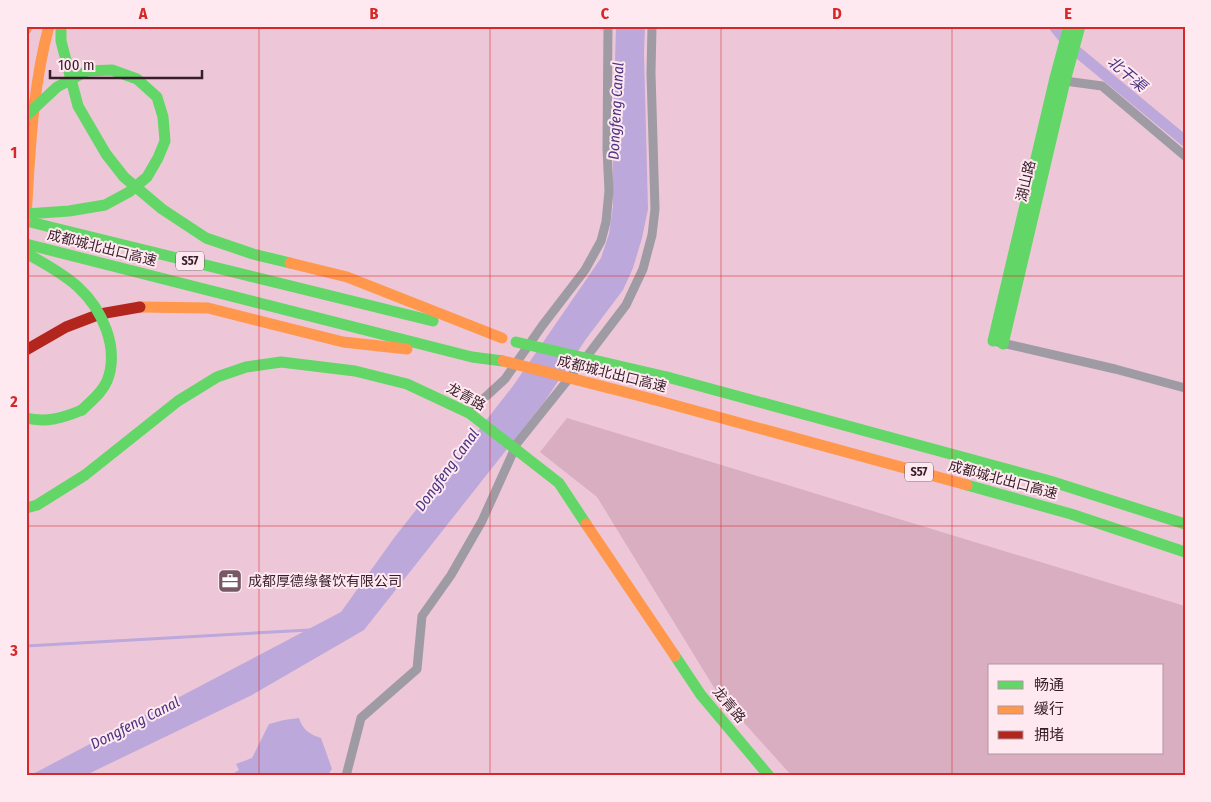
<svg xmlns="http://www.w3.org/2000/svg" width="1211" height="802" viewBox="0 0 1211 802" font-family="'Fira Sans Condensed','Noto Sans SC',sans-serif">
	<style>
		.green { fill: #d9aec0; fill-rule: evenodd }
		.water { fill: #bca8db }
		.lines { fill: none; stroke-linecap: round; stroke-linejoin: round }
		.stream { stroke: #bca8db; stroke-width: 3 }
		.canal { stroke: #bca8db; stroke-width: 11 }
		.street { stroke: #9e9ba4; stroke-width: 9 }
		.fast { stroke: #63d668; stroke-width: 11 }
		.slow { stroke: #ff974d; stroke-width: 11 }
		.jam { stroke: #b3261e; stroke-width: 11 }
		.fast-bridge { stroke: #63d668; stroke-width: 11 }
		.slow-bridge { stroke: #ff974d; stroke-width: 11 }
		.grid { fill: none; stroke: #d62828; stroke-width: 1; stroke-opacity: 0.55 }
		.labels { text-anchor: middle; dominant-baseline: central; stroke-width: 4; stroke-linejoin: round; paint-order: stroke }
		.shield { fill: #ffe9f1; stroke: #735a64; stroke-width: 1 }
		.shield-label { font-size: 12px; font-weight: bold; fill: #371d28 }
		.street-label { font-size: 14px; fill: #371d28; stroke: #ffe9f1 }
		.poi-label { font-size: 14px; fill: #371d28; stroke: #ffe9f1; text-anchor: start }
		.water-label { font-size: 15px; font-style: italic; fill: #4a3482; stroke: #ffe9f1 }
		.neatline { fill: none; stroke: #d62828; stroke-width: 2 }
		.grid-label { font-size: 16px; text-anchor: middle; font-weight: bold; fill: #d62828 }
	</style>
	<rect width="100%" height="100%" fill="#edc7d7"/>
	<!-- green -->
	<path class="green" d="M567,418L1185,606V776H792L718,694L597,497L540,452ZM990,666H1162V753H990Z"/>
	<!-- water -->
	<g class="water">
		<path d="M616,26H645L644,53L648,209L642,238L633,268L623,290L586,339L545,401L364,630L252,695L84,776H29L341,612L394,538L513,386L601,258L609,234L613,206V133Z"/>
		<path d="M299,718C303,730 309,734 321,738L332,769L327,776H236L234,773L239,770L236,764L252,758L269,724L284,720Z"/>
	</g>
	<g class="lines">
		<!-- stream -->
		<path class="stream" d="M26,646L309,630"/>
		<!-- canal -->
		<path class="canal" d="M1054,26L1070,46L1185,141"/>
		<!-- street -->
		<g class="street">
			<path d="M1065,81L1102,86L1185,156"/>
			<path d="M998,342L1115,369L1185,388"/>
			<path d="M468,413L505,379L542,326L585,270L601,241L606,222L609,191L607,149L608,26"/>
			<path d="M514,447L591,351L626,305L643,269L652,235L655,209L651,73L652,26"/>
			<path d="M346,776L361,718L417,669L422,616L451,575L482,521L515,448"/>
		</g>
		<!-- fast -->
		<g class="fast">
			<path d="M61,26V41L78,106L106,154L124,177L162,209L206,238L253,254L290,263"/>
			<path d="M26,221L433,321"/>
			<path d="M26,244L472,357L503,361"/>
			<path d="M993,341L1055,78L1069,26"/>
			<path d="M1003,344L1065,81L1080,26"/>
			<path d="M667,377L1050,481L1185,524"/>
			<path d="M26,418C46,423 63,418 82,410"/>
			<path d="M967,485L1071,514L1185,552"/>
			<path d="M26,508L37,505L85,475L178,401L217,377L246,367L281,362L355,371L407,384L469,413L559,483L586,524"/>
			<path d="M675,656L701,695L769,776"/>
		</g>
		<!-- slow -->
		<g class="slow">
			<path d="M26,29L27,26"/>
			<path d="M26,218C30,153 32,89 49,26"/>
			<path d="M290,263L347,277L502,338"/>
			<path d="M140,307L208,308L343,342L407,349"/>
			<path d="M652,399L967,485"/>
			<path d="M586,524L675,656"/>
		</g>
		<!-- jam -->
		<path class="jam" d="M26,350L66,327L100,314L140,307"/>
		<!-- fast-bridge -->
		<g class="fast-bridge">
			<path d="M26,116L57,87L87,71L112,70L137,79L157,97L163,117L165,141L158,158L147,177L129,192L105,205L69,211L26,214"/>
			<path d="M26,253C43,263 63,273 78,287C102,309 120,348 107,381C102,393 91,401 82,410"/>
			<path d="M516,342L667,377"/>
		</g>
		<!-- slow-bridge -->
		<path class="slow-bridge" d="M503,361L652,399"/>
	</g>
	<!-- grid -->
	<path class="grid" d="M259,26V776M490,26V776M721,26V776M952,26V776M26,276H1185M26,526H1185"/>
	<!-- icons -->
	<defs>
		<symbol id="office-square" viewBox="-11 -11 22 22"><rect x="-9" y="-9" width="18" height="18" rx="4" fill="#775865" stroke="#ffe9f1"/><path d="M-6-3h4V-5.5h4V-3h4V5H-6ZM-1-4.5V-3h2v-1.5ZM-6 0V1H6V0Z" fill="#fff"/></symbol>
	</defs>
	<g fill-rule="evenodd">
		<use href="#office-square" x="216" y="567" width="28" height="28"/>
	</g>
	<g class="labels">
		<!-- shield labels -->
		<g class="shield">
			<rect x="176" y="251.5" width="28" height="19" rx="4"/>
			<rect x="905" y="462.5" width="28" height="19" rx="4"/>
		</g>
		<g class="shield-label">
			<text x="190" y="261">S57</text>
			<text x="919" y="472">S57</text>
		</g>
		<!-- street labels -->
		<g class="street-label">
			<text transform="translate(1026 181) rotate(-77)">湖山路</text>
			<text transform="translate(102 248) rotate(14)">成都城北出口高速</text>
			<text transform="translate(612 374) rotate(14)">成都城北出口高速</text>
			<text transform="translate(466 397) rotate(29)">龙青路</text>
			<text transform="translate(1003 480) rotate(15)">成都城北出口高速</text>
			<text transform="translate(729 705) rotate(50)">龙青路</text>
		</g>
		<!-- poi labels -->
		<g class="poi-label">
			<text x="248" y="581">成都厚德缘餐饮有限公司</text>
		</g>
		<!-- water labels -->
		<g class="water-label">
			<text transform="translate(1127 74) rotate(40)">北干渠</text>
			<text transform="translate(616 111) rotate(-87)">Dongfeng Canal</text>
			<text transform="translate(447 470) rotate(-54)">Dongfeng Canal</text>
			<text transform="translate(135 723) rotate(-27)">Dongfeng Canal</text>
		</g>
	</g>
	<!-- border -->
	<rect width="1211" height="802" fill="none" stroke="#ffe9f1" stroke-width="55"/>
	<!-- legend -->
	<rect x="988" y="664" width="175" height="90" fill="#ffe9f1" stroke="#af97a1"/>
	<rect x="998" y="681" width="25" height="8" fill="#63d668" stroke="#af97a1"/>
	<text x="1034" y="690" font-size="15" fill="#371d28">畅通</text>
	<rect x="998" y="706" width="25" height="8" fill="#ff974d" stroke="#af97a1"/>
	<text x="1034" y="714" font-size="15" fill="#371d28">缓行</text>
	<rect x="998" y="731" width="25" height="8" fill="#b3261e" stroke="#af97a1"/>
	<text x="1034" y="740" font-size="15" fill="#371d28">拥堵</text>
	<!-- scale -->
	<path d="M50 70v8h152v-8" fill="none" stroke="#371d28" stroke-width="2.5"/>
	<text x="58" y="70" font-size="15" fill="#371d28" stroke="#ffe9f1" stroke-width="4" paint-order="stroke">100 m</text>
	<rect x="28" y="28" width="1156" height="746" class="neatline"/>
	<g class="grid-label">
		<text x="143" y="19">A</text>
		<text x="374" y="19">B</text>
		<text x="605" y="19">C</text>
		<text x="837" y="19">D</text>
		<text x="1068" y="19">E</text>
		<text x="14" y="158">1</text>
		<text x="14" y="407">2</text>
		<text x="14" y="656">3</text>
	</g>
</svg>
